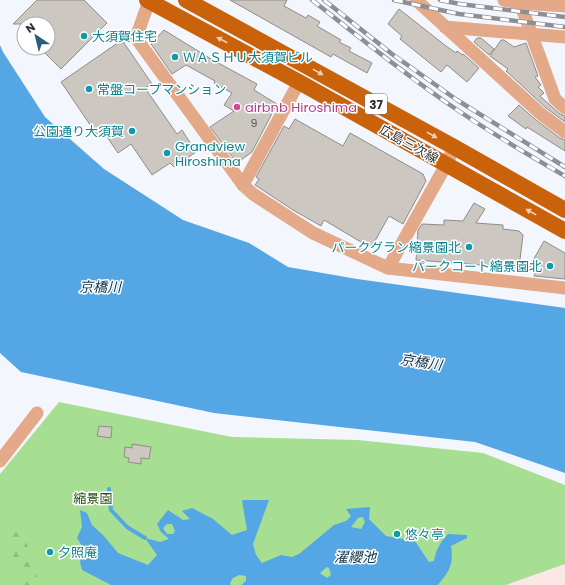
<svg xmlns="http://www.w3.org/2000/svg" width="565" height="585" viewBox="0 0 565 585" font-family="Poppins,'Noto Sans JP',sans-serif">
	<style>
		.education { fill: #fce6e6 }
		.green { fill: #a6df91 }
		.forest { fill: url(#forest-firs) }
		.water { fill: #54a6e5; fill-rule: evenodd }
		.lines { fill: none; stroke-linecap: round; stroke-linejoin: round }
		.stream { stroke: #54a6e5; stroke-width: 4 }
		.building { fill: #ccc7c1; stroke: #908c87 }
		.minor { stroke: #e3a988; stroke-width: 13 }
		.major { stroke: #ca620c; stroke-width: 16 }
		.rail-casing { stroke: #8d8f94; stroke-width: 4.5 }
		.rail { stroke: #fff; stroke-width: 3; stroke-dasharray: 9; stroke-linecap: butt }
		.oneway { fill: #efd0b6 }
		.culture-dot { fill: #0f9aa8; stroke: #fff; stroke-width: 1.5 }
		.hotel-dot { fill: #d1479c; stroke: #fff; stroke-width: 1.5 }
		.labels { text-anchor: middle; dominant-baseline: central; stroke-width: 3; stroke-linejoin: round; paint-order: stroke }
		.number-label { font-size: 11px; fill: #565656 }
		.shield { fill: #fff; stroke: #6d6e70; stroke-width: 1 }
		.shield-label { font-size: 12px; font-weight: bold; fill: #2f3033 }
		.culture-label { font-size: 13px; fill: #0d838f; stroke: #fff; text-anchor: start }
		.hotel-label { font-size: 13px; fill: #b23c85; stroke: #fff; text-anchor: start }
		.street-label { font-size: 13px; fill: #2f3033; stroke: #fff }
		.park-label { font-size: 13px; fill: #284d17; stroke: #fff }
		.water-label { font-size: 14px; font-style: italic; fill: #0b2f48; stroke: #fff }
	</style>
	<defs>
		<pattern id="forest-firs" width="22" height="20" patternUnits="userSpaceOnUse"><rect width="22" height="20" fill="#a6df91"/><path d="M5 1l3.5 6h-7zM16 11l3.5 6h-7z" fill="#8fc07e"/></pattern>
	</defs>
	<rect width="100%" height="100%" fill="#f3f6fd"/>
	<!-- education -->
	<path class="education" d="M565,564V585H506Z"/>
	<!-- green -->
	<path class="green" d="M59,402L232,437L358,440L483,453L565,485V564L506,585H0V474Z"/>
	<!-- forest -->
	<path class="forest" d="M22,529L40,585H18L20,580L5,534Z"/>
	<!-- water -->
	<g class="water">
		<path d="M0,45L3,52L45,117L104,169L183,220L249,243L288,267L357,279L565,308V473L475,442L214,413L21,372L0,353Z"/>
		<path d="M242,500H269L253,544L256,555L262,563L281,555L292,557L299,554L334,525L346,521L351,516L346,509L370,507L369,519L386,536L415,541L429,562L434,561C436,550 440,542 448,534L467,535V538L451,546C454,565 449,571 438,585H241L246,581V576L239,575L233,578L230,583L231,585H111L82,570L80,562L84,549L77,538L82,527L80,510L87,513L92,525L104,536L118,553L148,565L157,555L145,538L160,542L169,539L161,532L157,524L168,510L183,520L190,519L182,511L192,508L213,519L232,535L247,530ZM363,517L365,522L361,529L351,527L358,518ZM167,524H172L175,531L173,534H167L163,528ZM327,567L329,568L331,575L327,578L320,573Z"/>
	</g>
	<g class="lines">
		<!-- stream -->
		<path class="stream" d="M109,489L111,510L127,527L145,538"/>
	</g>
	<!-- building -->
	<g class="building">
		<path d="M37,0H84L107,23L61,69L40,48H48V24H13Z"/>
		<path d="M230,0H287L284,6L306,18L308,15L320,22L317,26L341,40L339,42L351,48L349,51L372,63L367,73L333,54L331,57Z"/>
		<path d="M399,9L446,46L456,53L457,51L463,55V54L479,68L467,82L447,65L441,72L400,39L402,36L388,24Z"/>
		<path d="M164,30L211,59L257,84L254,90L277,104L252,152L237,163L210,127L234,111L224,105L232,93L214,83L215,81L186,65L172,74L151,44Z"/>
		<path d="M477,38H481L494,49L489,55L474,42Z"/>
		<path d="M122,40L152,84L145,88L177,134L182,130L196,152L174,167L170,163L152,175L131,144L118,153L103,131L97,135L61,82Z"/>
		<path d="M501,40H504L514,47L526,43L538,76L535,77L541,85L538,87L544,93L540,96L560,114L565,116V122L546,108L517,81L506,71L508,69L490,56Z"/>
		<path d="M519,105L536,120L560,138L565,140V151L527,127L526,129L508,116Z"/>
		<path d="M295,119L343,146L350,133L423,174L426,181L403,224L389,216L371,248L324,220L321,226L293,210L255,185L259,179L256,177L284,126L289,129Z"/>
		<path d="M474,203L485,209L476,223L503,225V229L519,231L523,235L519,268L416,260L418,230L422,224L444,225V220L463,221Z"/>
		<path d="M544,241L565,253V279L534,276L535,270L528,269Z"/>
		<path d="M99,426L112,427L111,438L97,436Z"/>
		<path d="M132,444L151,447L149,459L141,458V464L128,462L129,458L124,457L125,447L132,448Z"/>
	</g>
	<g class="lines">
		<!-- minor -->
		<g class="minor">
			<path d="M416,0L541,114L565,132"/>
			<path d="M504,0L520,3L565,6"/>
			<path d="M519,0L555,99L565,108"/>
			<path d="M149,1L136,38L243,185L253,194L313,233L388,268L565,288"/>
			<path d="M445,27L565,37"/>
			<path d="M243,185L299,82"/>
			<path d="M388,268L446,165L454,147"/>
			<path d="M0,461L37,413"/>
		</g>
		<!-- major -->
		<g class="major">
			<path d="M147,0L299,82L565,231"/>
			<path d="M186,0L454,147L565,210"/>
		</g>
		<defs>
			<g id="rail">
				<path d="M312,0C358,36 404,74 453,107C489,132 527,154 565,176"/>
				<path d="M324,0L392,54L457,100L565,167"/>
				<path d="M394,0L459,14L565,27"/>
				<path d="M440,0L460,4L565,17"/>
			</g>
		</defs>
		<!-- rail casing -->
		<use href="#rail" class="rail-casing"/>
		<!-- rail -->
		<use href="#rail" class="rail"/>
	</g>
	<!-- one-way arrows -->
	<defs><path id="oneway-solid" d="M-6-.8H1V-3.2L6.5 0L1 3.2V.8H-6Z"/></defs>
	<g class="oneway">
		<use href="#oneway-solid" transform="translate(222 40) rotate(-152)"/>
		<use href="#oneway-solid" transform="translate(318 72) rotate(29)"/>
		<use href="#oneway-solid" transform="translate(432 135) rotate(29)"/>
		<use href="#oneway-solid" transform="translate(531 212) rotate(-151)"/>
	</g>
	<!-- markers -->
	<g class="culture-dot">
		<circle cx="84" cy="36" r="4"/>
		<circle cx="175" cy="57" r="4"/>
		<circle cx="89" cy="89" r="4"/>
		<circle cx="132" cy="131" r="4"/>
		<circle cx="167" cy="153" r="4"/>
		<circle cx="469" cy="247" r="4"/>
		<circle cx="550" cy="266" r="4"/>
		<circle cx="397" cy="534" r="4"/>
		<circle cx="50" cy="552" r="4"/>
	</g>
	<circle class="hotel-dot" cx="237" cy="107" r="4"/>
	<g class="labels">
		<!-- number labels -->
		<g class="number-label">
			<text x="254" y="123">9</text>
		</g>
		<!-- shield labels -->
		<rect class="shield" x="365" y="94" width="22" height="20" rx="3"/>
		<g class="shield-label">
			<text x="376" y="104">37</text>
		</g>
		<!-- culture labels -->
		<g class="culture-label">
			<text x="92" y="36">大須賀住宅</text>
			<text x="183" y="57">ＷＡＳＨＵ大須賀ビル</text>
			<text x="97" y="89">常盤コープマンション</text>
			<text x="124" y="131" text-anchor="end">公園通り大須賀</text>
			<text x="175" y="146">Grandview<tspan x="175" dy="15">Hiroshima</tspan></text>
			<text x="461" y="247" text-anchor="end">パークグラン縮景園北</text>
			<text x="542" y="266" text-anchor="end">パークコート縮景園北</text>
			<text x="405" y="534">悠々亭</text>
			<text x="58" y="552">夕照庵</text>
		</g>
		<!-- hotel labels -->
		<g class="hotel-label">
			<text x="245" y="107">airbnb Hiroshima</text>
		</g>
		<!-- street labels -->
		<g class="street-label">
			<text transform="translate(409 144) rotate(29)">広島三次線</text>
		</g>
		<!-- park labels -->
		<g class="park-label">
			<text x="93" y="498">縮景園</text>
		</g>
		<!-- water labels -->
		<g class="water-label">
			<text x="100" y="287">京橋川</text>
			<text transform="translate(421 362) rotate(9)">京橋川</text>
			<text x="355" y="557">濯纓池</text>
		</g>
	</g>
	<!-- north arrow -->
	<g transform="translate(36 36) rotate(325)"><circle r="19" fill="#ffffff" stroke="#acacad"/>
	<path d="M0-3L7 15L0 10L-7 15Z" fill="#285e79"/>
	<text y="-6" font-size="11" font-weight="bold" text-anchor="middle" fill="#2f3033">N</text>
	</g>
</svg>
